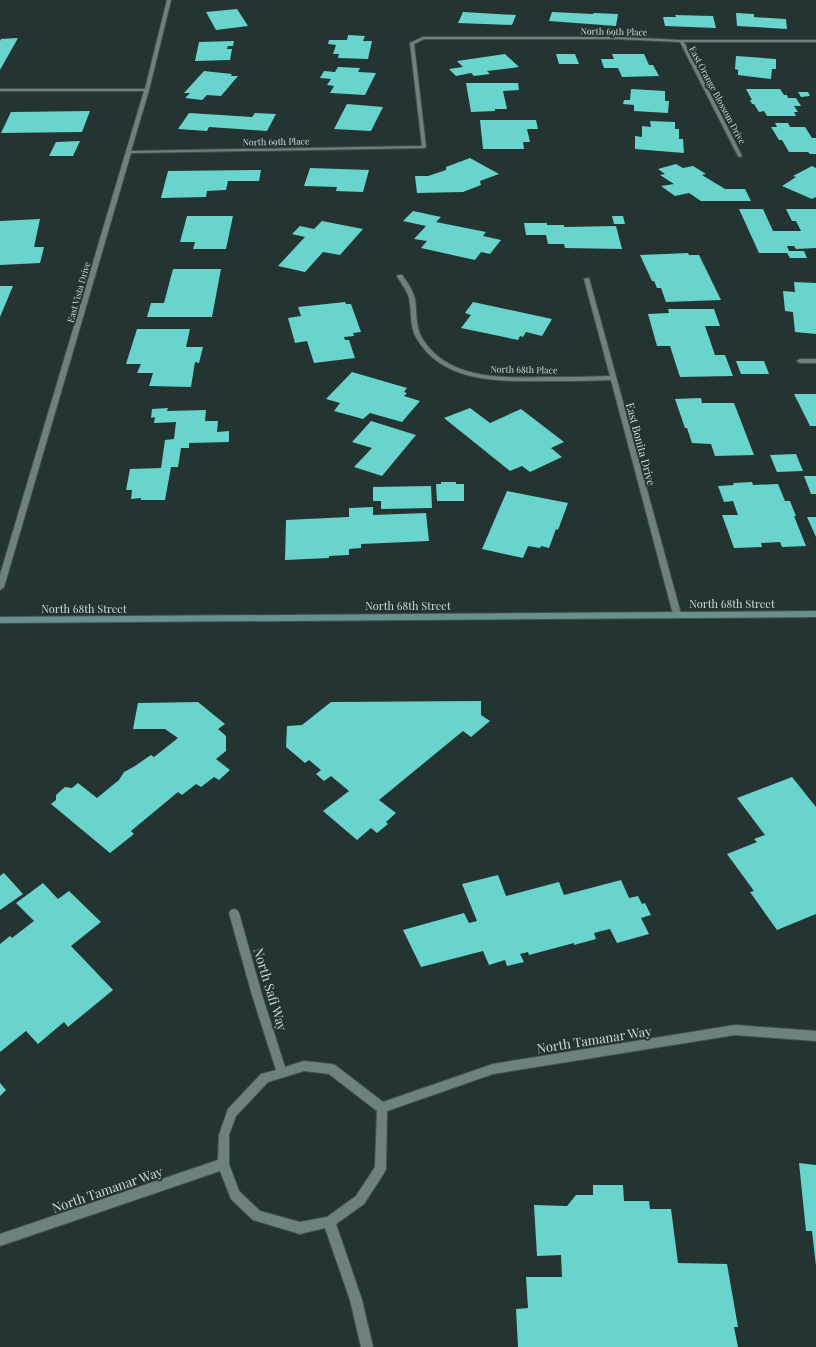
<svg xmlns="http://www.w3.org/2000/svg" width="816" height="1347" viewBox="0 0 816 1347" font-family="'Playfair Display',serif">
	<style>
		.building { fill: #68d4cc }
		.lines { fill: none; stroke-linecap: round; stroke-linejoin: round }
		.street-casing { stroke: #435150; stroke-width: 2 }
		.secondary-casing { stroke: #435150; stroke-width: 2 }
		.street { fill: #6f817f; fill-rule: evenodd }
		.secondary { fill: #67918d; fill-rule: evenodd }
		.labels { text-anchor: middle; dominant-baseline: central; stroke-width: 4; stroke-linejoin: round; paint-order: stroke }
		.far-street-label { font-size: 9px; fill: #d1dbda; stroke: #243432 }
		.street-label { font-size: 11px; fill: #d1dbda; stroke: #243432 }
		.near-street-label { font-size: 13px; fill: #d1dbda; stroke: #243432 }
	</style>
	<rect width="100%" height="100%" fill="#243432"/>
	<!-- building -->
	<g class="building">
		<path d="M237,9L248,26L216,30L206,12Z"/>
		<path d="M463,12L516,15L512,25L458,23Z"/>
		<path d="M552,12L593,14L594,13L618,14L616,26L549,21Z"/>
		<path d="M736,13L754,14V17L786,19L787,29L737,26Z"/>
		<path d="M675,15L713,16L716,28L665,26L663,17H676Z"/>
		<path d="M348,35L365,36L363,41H372L368,59L338,58L339,54H333L336,45L328,44L329,40H347Z"/>
		<path d="M18,38L0,70V41L1,39Z"/>
		<path d="M234,41L233,46H228L227,49H232L230,60L195,61L199,42Z"/>
		<path d="M505,54L519,67L487,71L490,74L474,76L471,73L456,76L449,69L463,67L457,61Z"/>
		<path d="M556,54H575L579,64H559Z"/>
		<path d="M612,54H644L649,65H653L659,76L622,77L618,68H604L601,59H614Z"/>
		<path d="M736,56L776,59V69H772L771,79L738,75V70L735,69Z"/>
		<path d="M338,67L360,68L358,72L376,73L365,95L330,93L334,86L327,85L331,79L320,78L324,71L335,72Z"/>
		<path d="M204,71L232,74L231,76H238L221,96L207,95L202,100L185,98L190,93H184Z"/>
		<path d="M466,83H518L519,90L503,91L507,109H495V111L471,112Z"/>
		<path d="M631,89L665,91V101H669L668,113L634,111V105L623,104L624,100H630Z"/>
		<path d="M746,89H780L784,95H787L788,98H796L801,106H794L798,112H794L796,116H767L764,111L759,112L754,104H752L750,100H752Z"/>
		<path d="M798,92H808L810,96L801,97Z"/>
		<path d="M347,104L383,107L371,131L334,129Z"/>
		<path d="M90,111L82,132L1,133L11,112Z"/>
		<path d="M189,113L252,117L255,113L276,114L267,131L209,127L207,131L178,129Z"/>
		<path d="M480,120H536L538,129H527L530,142H523L524,149H483Z"/>
		<path d="M650,121L675,122V129H679V139H683L684,153L635,149V136L642,137V126L651,127Z"/>
		<path d="M775,123H788L790,127H805L812,138H816V154H810L808,152H789L782,140H779L771,127H777Z"/>
		<path d="M80,141L73,156H49L56,142Z"/>
		<path d="M470,158L499,174L480,181L481,185L463,192L417,193L415,176H428L446,170V167Z"/>
		<path d="M676,164L683,168L693,166L706,174L702,175L725,189H745L751,201H701L689,193L675,196L661,186L674,184L660,175L665,174L658,169Z"/>
		<path d="M812,166L816,168V197L812,199L782,186L796,177L793,176Z"/>
		<path d="M310,168L369,170L363,192L336,191L337,187L304,186Z"/>
		<path d="M261,170L259,181H228L226,190L207,191L206,197L161,198L168,171Z"/>
		<path d="M739,209H763L773,231H801L796,221H792L786,209H816V248L796,249L794,246H787L789,251H804L807,258H790L787,253H759Z"/>
		<path d="M413,211L441,217L436,222L486,232L483,236L501,240L490,254L481,252L475,260L421,248L427,241L414,239L426,226L403,221Z"/>
		<path d="M187,216H233L226,249H193L195,242H180Z"/>
		<path d="M612,216H623L625,224H614Z"/>
		<path d="M40,219L34,247H44L40,263L0,265V221Z"/>
		<path d="M322,221L363,229L340,255L323,252L305,272L278,266L305,237L292,234L300,226L314,229Z"/>
		<path d="M524,223H547V225H564V227L616,226L622,249L565,248L564,244H548L546,235H526Z"/>
		<path d="M688,253L689,255H699L721,300L666,302L661,288H657L654,281H652L640,255Z"/>
		<path d="M173,269H221L212,317H147L151,303H164Z"/>
		<path d="M794,282L816,283V334L795,332L793,312L785,311L783,291L795,292Z"/>
		<path d="M0,286H13L0,317Z"/>
		<path d="M345,302L346,304H351L361,332L353,333L354,336L344,337L345,340H349L355,358L314,363L307,341L295,343L288,318L301,316L298,307Z"/>
		<path d="M473,302L552,319L542,336L526,332L523,337L520,336L518,340L461,328L471,315L465,313Z"/>
		<path d="M668,309H714L720,326H705L715,355H725L733,376L680,377L670,346H657L648,314L669,313Z"/>
		<path d="M137,329H190L186,347H203L199,363L195,362L191,387L149,386L153,373H137L141,364H126Z"/>
		<path d="M736,361H764L769,374H741Z"/>
		<path d="M352,372L407,388L404,392L407,393L404,396L420,401L402,422L370,413L363,419L334,411L340,403L326,399Z"/>
		<path d="M794,394H816V426H810Z"/>
		<path d="M701,398L702,403H734L754,455L715,456L711,444L692,443L687,428H685L675,399Z"/>
		<path d="M168,408L167,411L206,410L205,421H218L217,432L229,431V442L189,443V448H181L178,467H171L165,500H141V498L131,499L132,490H126L130,469L161,468L165,440L174,439L176,422L154,423L155,417L151,418L152,409Z"/>
		<path d="M470,408L490,423L521,409L564,442L551,448L562,457L530,472L522,466L510,471L444,418Z"/>
		<path d="M371,421L416,435L382,476L354,467L372,448L352,442Z"/>
		<path d="M796,454L803,471L777,472L770,455Z"/>
		<path d="M804,476H816V494H811Z"/>
		<path d="M441,482H456V484H464V501H437L436,484H441Z"/>
		<path d="M752,482L753,485L778,484L785,501H790L796,516H794L806,546L782,547L780,542L761,543L762,547L734,548L722,515H738L733,501L724,502L718,486L734,485L733,483Z"/>
		<path d="M431,486L432,508L381,509V501H373V487Z"/>
		<path d="M507,491L568,503L558,530L556,529L549,548L541,546L540,548L528,546L523,558L482,549Z"/>
		<path d="M373,507V515L426,513L429,541L361,544V548L349,549V555L329,556V558L285,560L286,520L349,517V508Z"/>
		<path d="M807,517H816V537Z"/>
		<path d="M481,701V715L490,721L471,737L463,731L379,800L396,813L386,822L388,824L377,833L371,828L357,840L323,811L349,791L331,776L324,781L316,774L321,770L309,760L305,763L286,747L287,726L302,725L331,702Z"/>
		<path d="M198,702L225,724L218,729L226,736V751L216,759L230,770L219,780L214,777L201,787L196,784L182,795L178,792L131,831L134,834L110,853L51,804L56,800V795L65,787L72,788L78,783L97,798L119,780L124,772L135,766L151,755L154,757L178,738L165,729H133L138,703Z"/>
		<path d="M792,777L816,807V914L777,930L750,892L754,891L727,854L757,842L754,839L765,835L737,798Z"/>
		<path d="M4,873L23,894L0,910V876Z"/>
		<path d="M498,875L506,896L559,882L564,895L621,880L629,898L638,896L642,904L645,903L651,915L641,918L649,934L617,943L610,929L594,933L596,939L574,945V943L529,955L528,952L520,954L524,962L507,966L505,960L489,965L483,951L421,967L403,930L464,913L469,923L477,921L462,884Z"/>
		<path d="M43,883L58,899L69,891L101,922L71,946L113,990L68,1027L64,1022L38,1044L26,1031L0,1052V944L10,936L12,938L34,921L16,903Z"/>
		<path d="M0,1083L6,1090L0,1096Z"/>
		<path d="M799,1163L816,1165V1266L812,1231H806Z"/>
		<path d="M593,1185H623L624,1201H649L650,1209H671L678,1263L727,1264L738,1327H734L738,1347H518L516,1309L528,1308L526,1277H562L561,1255L537,1256L534,1205L567,1206L576,1195H593Z"/>
	</g>
	<g class="lines">
		<defs>
			<g id="street">
				<path d="M167,0H171L149,90L131,151L422,146L410,43L423,37H616L681,40H816V42H684L742,156L740,157L738,156L680,42L616,39H424L414,44L426,147L424,148L131,153L4,587L0,590V575L144,91H0V89H145Z"/>
				<path d="M398,275H402C407,282 413,290 415,299C417,312 415,326 422,338C447,380 503,378 546,377C567,377 589,377 610,376L584,279L589,278L681,614L680,616L677,617L673,614L611,380C590,381 568,381 547,381C501,381 444,384 417,339C409,326 412,311 409,298C407,290 401,283 397,276Z"/>
				<path d="M816,359V363H800L797,361L800,359Z"/>
				<path d="M234,909L237,910L239,913L262,995L285,1067L304,1061L331,1064L335,1065L383,1102L493,1064L735,1025L816,1031V1041L735,1035L493,1074L387,1111L386,1169L384,1173L364,1204L336,1224L362,1300L373,1347H361L350,1300L325,1228L300,1234L253,1220L231,1199L220,1171L0,1246V1234L218,1160L219,1135L228,1109L261,1074L276,1070L252,995L229,913L231,910ZM304,1071L329,1074L377,1111L375,1167L356,1196L327,1217L300,1222L260,1211L239,1191L229,1164V1135L236,1116L268,1082Z"/>
			</g>
			<path id="secondary" d="M816,611V617L0,623V617Z"/>
		</defs>
		<!-- street casing -->
		<use href="#street" class="street-casing"/>
		<!-- secondary casing -->
		<use href="#secondary" class="secondary-casing"/>
		<!-- street -->
		<use href="#street" class="street"/>
		<!-- secondary -->
		<use href="#secondary" class="secondary"/>
	</g>
	<g class="labels">
		<!-- far-street labels -->
		<g class="far-street-label">
			<text transform="translate(614 31) rotate(1)">North 69th Place</text>
			<text transform="translate(718 95) rotate(62)">East Orange Blossom Drive</text>
			<text transform="translate(276 141) rotate(-1)">North 69th Place</text>
			<text transform="translate(78 292) rotate(-74)">East Vista Drive</text>
			<text transform="translate(524 369) rotate(1)">North 68th Place</text>
		</g>
		<!-- street labels -->
		<g class="street-label">
			<text transform="translate(641 444) rotate(75)">East Bonita Drive</text>
			<text x="732" y="603">North 68th Street</text>
			<text x="408" y="605">North 68th Street</text>
			<text x="84" y="608">North 68th Street</text>
		</g>
		<!-- near-street labels -->
		<g class="near-street-label">
			<text transform="translate(271 989) rotate(73)">North Safi Way</text>
			<text transform="translate(594 1039) rotate(-9)">North Tamanar Way</text>
			<text transform="translate(107 1189) rotate(-19)">North Tamanar Way</text>
		</g>
	</g>
</svg>
